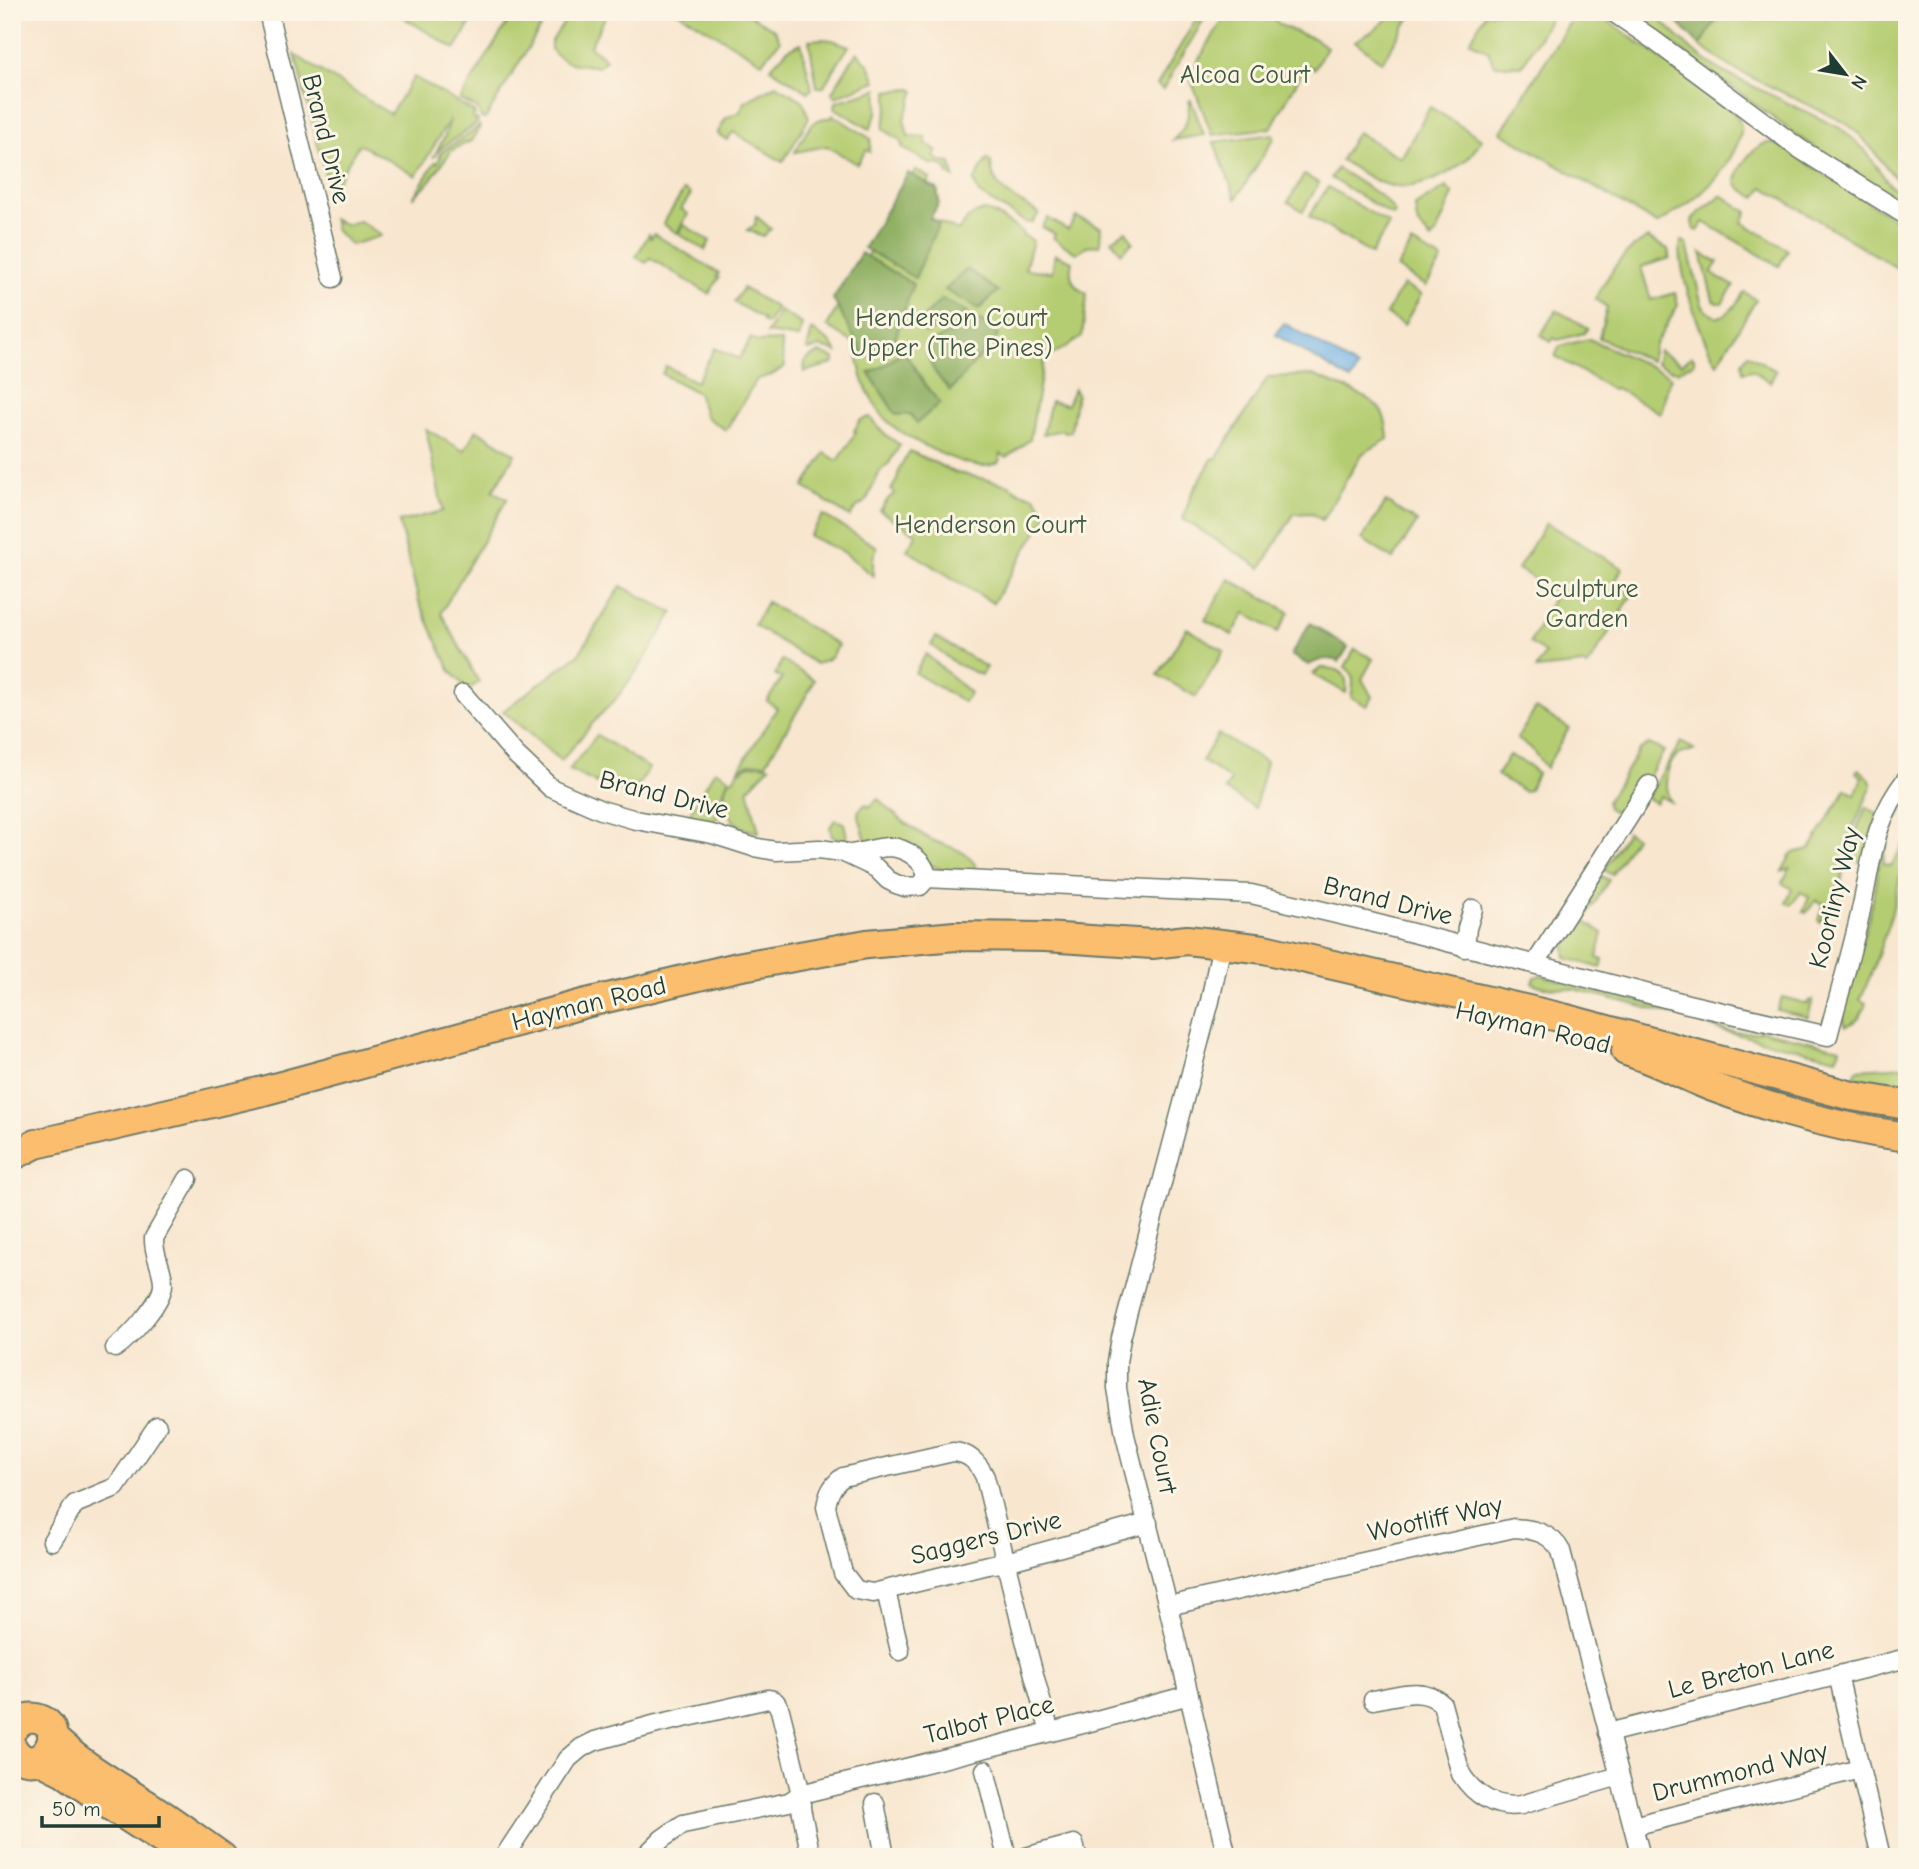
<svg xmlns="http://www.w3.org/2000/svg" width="1919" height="1869" viewBox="0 0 1919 1869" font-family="'Comic Neue',sans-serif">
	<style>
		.green { fill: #b5cd72; stroke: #6a8553; stroke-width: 2 }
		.forest { fill: #90b064; stroke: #58764c; stroke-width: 2 }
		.water { fill: #74b2e6; stroke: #4a788d; stroke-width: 2 }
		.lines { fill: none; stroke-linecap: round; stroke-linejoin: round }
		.street-casing { stroke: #6b786a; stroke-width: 21 }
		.primary-casing { stroke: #6b786a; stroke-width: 32 }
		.street { stroke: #fff; stroke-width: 18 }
		.primary { stroke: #fbbd6e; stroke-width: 28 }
		.labels { text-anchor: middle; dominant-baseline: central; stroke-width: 6; stroke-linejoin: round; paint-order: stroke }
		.park-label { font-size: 26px; fill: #3d5a40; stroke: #fcf5e5 }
		.street-label { font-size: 26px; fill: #1f3d34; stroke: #fcf5e5 }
	</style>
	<rect width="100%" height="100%" fill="#fcf5e5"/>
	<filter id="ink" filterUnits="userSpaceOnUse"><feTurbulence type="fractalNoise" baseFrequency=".0143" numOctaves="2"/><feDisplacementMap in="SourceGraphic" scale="14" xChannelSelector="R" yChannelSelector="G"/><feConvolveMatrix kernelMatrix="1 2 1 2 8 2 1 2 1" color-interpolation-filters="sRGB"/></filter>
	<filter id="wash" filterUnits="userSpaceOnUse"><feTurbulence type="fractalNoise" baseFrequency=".00686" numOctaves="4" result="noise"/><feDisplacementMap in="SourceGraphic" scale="28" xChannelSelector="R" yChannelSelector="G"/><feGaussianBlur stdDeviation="1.57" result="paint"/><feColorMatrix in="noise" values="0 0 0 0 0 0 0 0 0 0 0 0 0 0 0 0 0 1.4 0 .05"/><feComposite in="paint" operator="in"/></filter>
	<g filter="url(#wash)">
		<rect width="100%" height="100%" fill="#f8e6cf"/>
		<!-- green -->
		<g class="green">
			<path d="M410,12H477L455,49L406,19Z"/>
			<path d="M514,12H550L485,119L481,118L478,109L460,100Z"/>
			<path d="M571,12H608L590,46L606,60L598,67C577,63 565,67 551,49V42Z"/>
			<path d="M678,12H744L775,30L780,41L762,62Z"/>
			<path d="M1192,12H1208L1163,89L1157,85L1198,16Z"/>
			<path d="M1228,12H1264L1282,26L1298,33L1313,38L1327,47L1314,69L1306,65L1271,128L1212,135L1191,80H1193L1196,73V64Z"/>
			<path d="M1396,12L1412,14L1382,62L1355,41L1374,30Z"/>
			<path d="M1486,12H1554L1522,66L1494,65L1488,51L1470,41Z"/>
			<path d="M1576,12H1596L1726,105C1732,111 1740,118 1741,128C1742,135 1738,143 1735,149C1719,184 1689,205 1657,224L1501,132Z"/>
			<path d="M1630,12H1652L1694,52L1721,71L1842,129L1864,149L1890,185L1907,199V206L1799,137Z"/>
			<path d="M1717,12H1907V188H1905C1882,167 1870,139 1844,122L1734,69L1700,46L1719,16Z"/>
			<path d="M822,39L832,40L849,46L823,87H817L809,40Z"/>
			<path d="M801,43L812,89L808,92L770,68L787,50Z"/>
			<path d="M857,52L869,65L876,81L835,97L832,92Z"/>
			<path d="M295,55L390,114L414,77L474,112L475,115L472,116L473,119H477L478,121C465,137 444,140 433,158L445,136L450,119L416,176L359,144L330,193Z"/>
			<path d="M776,85L802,100L809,118L783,162L733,132L727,140L717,134L726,118L740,112L745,102Z"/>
			<path d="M878,89L877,113L870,129L835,108L836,102Z"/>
			<path d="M911,89L915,91L904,119L908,136L926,137V144L937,150L934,157L943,162L951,163L954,178L948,174L947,169L938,164L932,165L903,148L900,140L883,129L888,105V91Z"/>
			<path d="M1191,100L1204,135L1173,140C1186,128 1189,119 1189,101Z"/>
			<path d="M1430,107L1482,139C1477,146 1473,154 1466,160C1445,178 1411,193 1384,184C1369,179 1354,168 1341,160L1357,132L1401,158Z"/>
			<path d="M833,115L871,139L870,152L866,150L857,164L827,146L795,152C805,136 810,116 831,118Z"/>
			<path d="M479,125L480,127L471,141L452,150L428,183L413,198L435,162L437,163L441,157L439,156L440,154C452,142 468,139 479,125Z"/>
			<path d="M1273,134L1274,138L1236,199L1214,142Z"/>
			<path d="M1766,143H1774L1782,147L1907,227V274L1763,187L1756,198L1740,188L1736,182C1737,167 1752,148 1766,143Z"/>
			<path d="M987,159L991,162C991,191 1017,200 1039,213L1033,222L1027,223L979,194L974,181Z"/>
			<path d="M1337,168L1378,194L1387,202L1395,213L1393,216L1331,178Z"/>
			<path d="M916,170L930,178L928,184L937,189L939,203L930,218L958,231C981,197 994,214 1021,231L1023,235L1033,241L1025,269L1052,272L1055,254L1072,261C1068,276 1073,287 1087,294L1082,337L1044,360L1030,439L1017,450L1006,457L1001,454L999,462C993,465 989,466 983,466C958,465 896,435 882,415C864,391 860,373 855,344L827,326Z"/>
			<path d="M1304,175L1319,183L1303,211L1288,202Z"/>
			<path d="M1328,187L1389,224L1371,254L1309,216Z"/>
			<path d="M1446,187L1453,194L1436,234L1431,240L1417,222L1415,206Z"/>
			<path d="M684,190L691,194L681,209L688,214L677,233L663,224Z"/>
			<path d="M1720,196H1723L1747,212L1742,222L1788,250L1779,266L1704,222L1698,231L1694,229L1692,222L1693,218Z"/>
			<path d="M756,216L771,229L763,236L747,230L755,225Z"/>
			<path d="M1076,217L1101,227L1100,245L1087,246L1076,253L1053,238L1055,234L1042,227L1048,218L1068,230Z"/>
			<path d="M333,219L345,225L359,221L380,234L381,236L351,245L336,231Z"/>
			<path d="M684,225L710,241L705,250L679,234Z"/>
			<path d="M1126,231L1133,242L1121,253L1112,240Z"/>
			<path d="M649,234L651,238L654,234L719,273L717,276L719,278L709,294L650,258L646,263L636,257Z"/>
			<path d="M1647,238L1668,249L1670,258L1641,267L1651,300L1675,293L1678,305L1654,346L1651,361L1599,338L1607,307L1595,299C1611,272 1619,254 1647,238Z"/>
			<path d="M1681,241H1683L1687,244L1702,305C1719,330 1734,309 1744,292L1756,300L1717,364C1702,339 1676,269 1681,241Z"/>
			<path d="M1412,243L1442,260L1426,286L1397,268Z"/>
			<path d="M1701,253L1718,262L1711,273L1734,286L1722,303H1717L1713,300Z"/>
			<path d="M1403,285L1421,295L1404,325L1386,314Z"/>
			<path d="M743,288L777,308L767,324L762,321L763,319L734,302Z"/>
			<path d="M1556,310L1588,328L1584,333L1558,340L1554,338L1551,342L1541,335Z"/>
			<path d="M780,311L802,324L799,338L767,333Z"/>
			<path d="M812,330L830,342L837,352L821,347L809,350L807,349Z"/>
			<path d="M751,338L757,342L782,341V350L785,366L772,375L757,379L726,430L706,417L698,393L662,374L666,366L696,382L715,348L739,359Z"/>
			<path d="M1589,339L1667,374L1671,378C1664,390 1666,402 1660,413L1616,388L1612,389L1555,356L1560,346Z"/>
			<path d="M1659,351L1682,364L1691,356L1694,358V363L1678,371L1669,369L1656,363Z"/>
			<path d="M820,353L834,358V363L804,372L805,361L812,356Z"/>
			<path d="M1748,354L1776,371L1770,382L1752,370L1743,372L1742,363Z"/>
			<path d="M1313,375C1329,382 1367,395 1378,407C1386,415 1387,428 1388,439L1362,454L1322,520L1311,513L1294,514L1261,568L1183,519L1191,495L1213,458L1216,459L1268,377Z"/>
			<path d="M1074,389L1077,394L1071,431L1065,433L1063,430L1043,434L1051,401L1067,405Z"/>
			<path d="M870,417L883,433L900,445L889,463L880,471L866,501L856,508L850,517L804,487L825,453L838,461L856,432L854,431L860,420Z"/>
			<path d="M426,429L464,451L477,430L515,454L493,491L507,499L441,613L479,682L468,690L450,670L419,602L399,522L443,511Z"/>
			<path d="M910,451L954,472L1009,485L1019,492L1035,496L1047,515L993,603L907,550L917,534L880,511L888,499L895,493L891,490L897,480L899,469Z"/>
			<path d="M1386,502L1417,522L1393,559L1362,539Z"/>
			<path d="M823,515L877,547L873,558V576L845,553L809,536Z"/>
			<path d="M1546,523L1622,568L1614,584L1632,595L1587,667L1583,664L1536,669L1545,653L1530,643L1556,592L1518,569Z"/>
			<path d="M1229,579L1289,612L1278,632L1245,613L1232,635L1205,620Z"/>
			<path d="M621,586L673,613L641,665L615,700L598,717L561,761L503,711L579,654Z"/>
			<path d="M767,602L838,645L830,658L816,664L754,625Z"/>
			<path d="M1187,628L1224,651L1196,697L1158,675Z"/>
			<path d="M936,637L986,667L981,675L956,664L931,645Z"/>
			<path d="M1355,649L1373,659L1362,679L1372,697L1367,706L1351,697C1353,687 1356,674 1345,667Z"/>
			<path d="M926,654L970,693L964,702L915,673Z"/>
			<path d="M782,660L814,680L807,695L766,763L749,764L739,769L777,708L767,701L782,678L775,675Z"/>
			<path d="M1321,668C1340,668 1349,672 1346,693L1313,674Z"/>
			<path d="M1536,708L1569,728L1546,768L1530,747L1517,739Z"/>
			<path d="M1218,734L1266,762L1255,808L1225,790L1231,780L1202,761Z"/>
			<path d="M597,735L649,768L634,793L598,784L569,770Z"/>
			<path d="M1681,742L1695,750C1689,752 1683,752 1678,755C1665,765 1663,789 1671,802L1660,796L1655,803L1647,798Z"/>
			<path d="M1649,744L1664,751L1624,818L1608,808L1607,802L1639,750Z"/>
			<path d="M1509,755L1529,765L1537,774L1529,790L1524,791L1497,775Z"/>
			<path d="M760,764L770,766L748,789L759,832C731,830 716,804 730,780L733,779C740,768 748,765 760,764Z"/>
			<path d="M1859,769L1869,778L1872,785L1851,833L1836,909L1831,906L1821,922L1818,920L1824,904L1816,900L1806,913L1803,912L1809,897L1801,892L1791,905L1786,902L1792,889L1782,883L1790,868L1782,871L1792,853L1810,849L1846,789L1855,795L1862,777L1856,772Z"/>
			<path d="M715,770L729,778C723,789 721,799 726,811C715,824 701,820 687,818Z"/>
			<path d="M878,799C894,815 910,828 930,839C948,848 964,847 976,866L974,871L943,870L866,841L858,813L860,809L866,804L869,807Z"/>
			<path d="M1900,801L1904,803L1888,840L1883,863L1891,866L1907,839L1904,859L1891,916L1872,972L1860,1000L1866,1003C1862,1016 1859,1021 1846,1026L1843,1020L1844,1010L1872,904L1883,837Z"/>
			<path d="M1866,807L1878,814L1863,860L1860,863L1858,860L1851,859L1858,826Z"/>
			<path d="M835,820L844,823L847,837L845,840L832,836L830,827Z"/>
			<path d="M1627,832L1635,837L1612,875L1604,870Z"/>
			<path d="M1600,876L1609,880L1584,921L1603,933L1597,958L1603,960L1601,968L1566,958L1564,935Z"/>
			<path d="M1540,975L1701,1017C1716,1033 1738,1033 1758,1032L1760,1030L1840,1048L1837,1058L1722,1031L1694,1020L1578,990C1565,987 1541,990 1532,982L1535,977Z"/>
			<path d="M1782,997L1808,1004L1809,1001L1813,1000L1808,1017L1777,1010Z"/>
			<path d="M1907,1066V1087L1854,1077L1857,1069Z"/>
		</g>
		<!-- forest -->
		<g class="forest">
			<path d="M1668,12H1717L1719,15L1700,46Z"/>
			<path d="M908,173L937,189L939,203L930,218L939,223L915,278L864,248Z"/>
			<path d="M861,253L913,284L894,342C887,350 875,357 864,355L833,299Z"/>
			<path d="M967,269L998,291L979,309L945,290Z"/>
			<path d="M942,299L967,313L927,333L919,328L923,318Z"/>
			<path d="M980,320L999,335L950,391C935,373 929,368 927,344Z"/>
			<path d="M903,350L926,386L940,403L917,423L910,414L896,415L869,373L887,364Z"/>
			<path d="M1310,623L1348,647L1339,662C1329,656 1318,660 1309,665L1291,655Z"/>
		</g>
		<!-- water -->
		<path class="water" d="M1284,323L1358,368L1351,380L1276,335Z"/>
	</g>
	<g filter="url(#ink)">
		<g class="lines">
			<defs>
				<g id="street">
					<path d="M268,12L333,278"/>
					<path d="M1613,12L1648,36L1800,149L1907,216"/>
					<path d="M463,694L515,754L551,788L601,810L636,820L712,834L753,847L776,851L819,849L842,852L876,868L888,880L896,884L905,887L920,886L927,878"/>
					<path d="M851,854C863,852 878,847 890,847C906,848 926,861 927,878"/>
					<path d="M927,878L1251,894L1370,922L1688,1004L1828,1036C1839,994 1852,952 1861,910C1873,857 1872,823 1907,778"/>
					<path d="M1222,944L1210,1001L1121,1338L1117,1362V1388L1125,1435L1168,1606L1227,1857"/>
					<path d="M1465,948L1467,928L1473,909"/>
					<path d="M1535,964L1649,785"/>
					<path d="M115,1348C129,1338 165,1300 163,1282C162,1266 153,1254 154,1238L188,1179"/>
					<path d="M52,1541L75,1504L116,1487L157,1426"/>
					<path d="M886,1591L900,1651"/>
					<path d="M1168,1606L1514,1528C1533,1529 1551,1533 1561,1551L1641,1857"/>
					<path d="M1838,1675L1881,1857"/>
					<path d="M1373,1700C1397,1696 1423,1685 1442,1704L1461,1774C1474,1795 1496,1809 1521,1805L1619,1776"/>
					<path d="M1050,1732C1025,1648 1006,1562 985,1477C978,1462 969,1453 953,1452L843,1477C832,1485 828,1494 826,1507L843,1573L856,1590L873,1593L988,1565L1006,1562L1148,1523"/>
					<path d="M1608,1733L1907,1658"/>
					<path d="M985,1770L1007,1857"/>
					<path d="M875,1803L885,1857"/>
					<path d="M1633,1826L1860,1769"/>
					<path d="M504,1857L568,1759L581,1748L595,1741L657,1724L768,1699C776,1700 777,1703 780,1710L801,1794V1808L811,1857"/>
					<path d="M644,1857L662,1839L683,1824L789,1802L801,1794L1075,1726L1189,1695"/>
					<path d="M1026,1857L1074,1844L1077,1856L1073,1857"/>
				</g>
				<g id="primary">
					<path d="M1626,1051C1655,1060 1682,1075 1710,1086C1774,1110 1839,1128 1907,1137"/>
					<path d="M12,1156L36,1144L263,1091L586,1003L737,967L867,944L955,936L1045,937L1152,944L1187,940L1264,949L1563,1018L1852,1096L1907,1105"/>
					<path d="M12,1730C18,1722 25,1716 36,1718C75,1726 35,1787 12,1747"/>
					<path d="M52,1737C80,1764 109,1780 141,1801C169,1818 195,1838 222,1857"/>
					<path d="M38,1759L64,1772L109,1805L189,1857"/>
				</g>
			</defs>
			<!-- street casing -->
			<use href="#street" class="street-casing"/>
			<!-- primary casing -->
			<use href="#primary" class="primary-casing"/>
			<!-- street -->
			<use href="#street" class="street"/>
			<!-- primary -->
			<use href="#primary" class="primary"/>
		</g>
	</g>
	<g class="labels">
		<!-- park labels -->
		<g class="park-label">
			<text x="1245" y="75">Alcoa Court</text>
			<text x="951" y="318">Henderson Court<tspan x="951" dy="30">Upper (The Pines)</tspan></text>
			<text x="990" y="525">Henderson Court</text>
			<text x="1587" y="589">Sculpture<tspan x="1587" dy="30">Garden</tspan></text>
		</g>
		<!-- street labels -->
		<g class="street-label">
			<text transform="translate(326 139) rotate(76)">Brand Drive</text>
			<text transform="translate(664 795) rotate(14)">Brand Drive</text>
			<text transform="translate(1835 898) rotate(-76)">Koorliny Way</text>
			<text transform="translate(1388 901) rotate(14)">Brand Drive</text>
			<text transform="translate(589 1004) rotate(-14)">Hayman Road</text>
			<text transform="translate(1533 1028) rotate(13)">Hayman Road</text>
			<text transform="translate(1157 1436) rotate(79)">Adie Court</text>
			<text transform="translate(1435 1519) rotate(-12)">Wootliff Way</text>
			<text transform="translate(986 1538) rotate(-14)">Saggers Drive</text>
			<text transform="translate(1751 1670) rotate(-14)">Le Breton Lane</text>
			<text transform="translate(989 1720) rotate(-14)">Talbot Place</text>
			<text transform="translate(1740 1772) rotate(-14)">Drummond Way</text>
		</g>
	</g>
	<!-- margin -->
	<rect width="1919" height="1869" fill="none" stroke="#fcf5e5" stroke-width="42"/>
	<!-- north arrow -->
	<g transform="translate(1845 74) rotate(121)" stroke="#fcf5e5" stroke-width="5" paint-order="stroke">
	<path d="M0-5L12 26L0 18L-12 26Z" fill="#1f3d34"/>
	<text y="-10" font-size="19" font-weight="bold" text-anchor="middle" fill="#1f3d34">N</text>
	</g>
	<!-- scale -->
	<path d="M42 1816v10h117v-10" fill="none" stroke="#1f3d34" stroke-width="3.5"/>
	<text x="52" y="1816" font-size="21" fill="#1f3d34" stroke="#fcf5e5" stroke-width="5" paint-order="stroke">50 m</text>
</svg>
